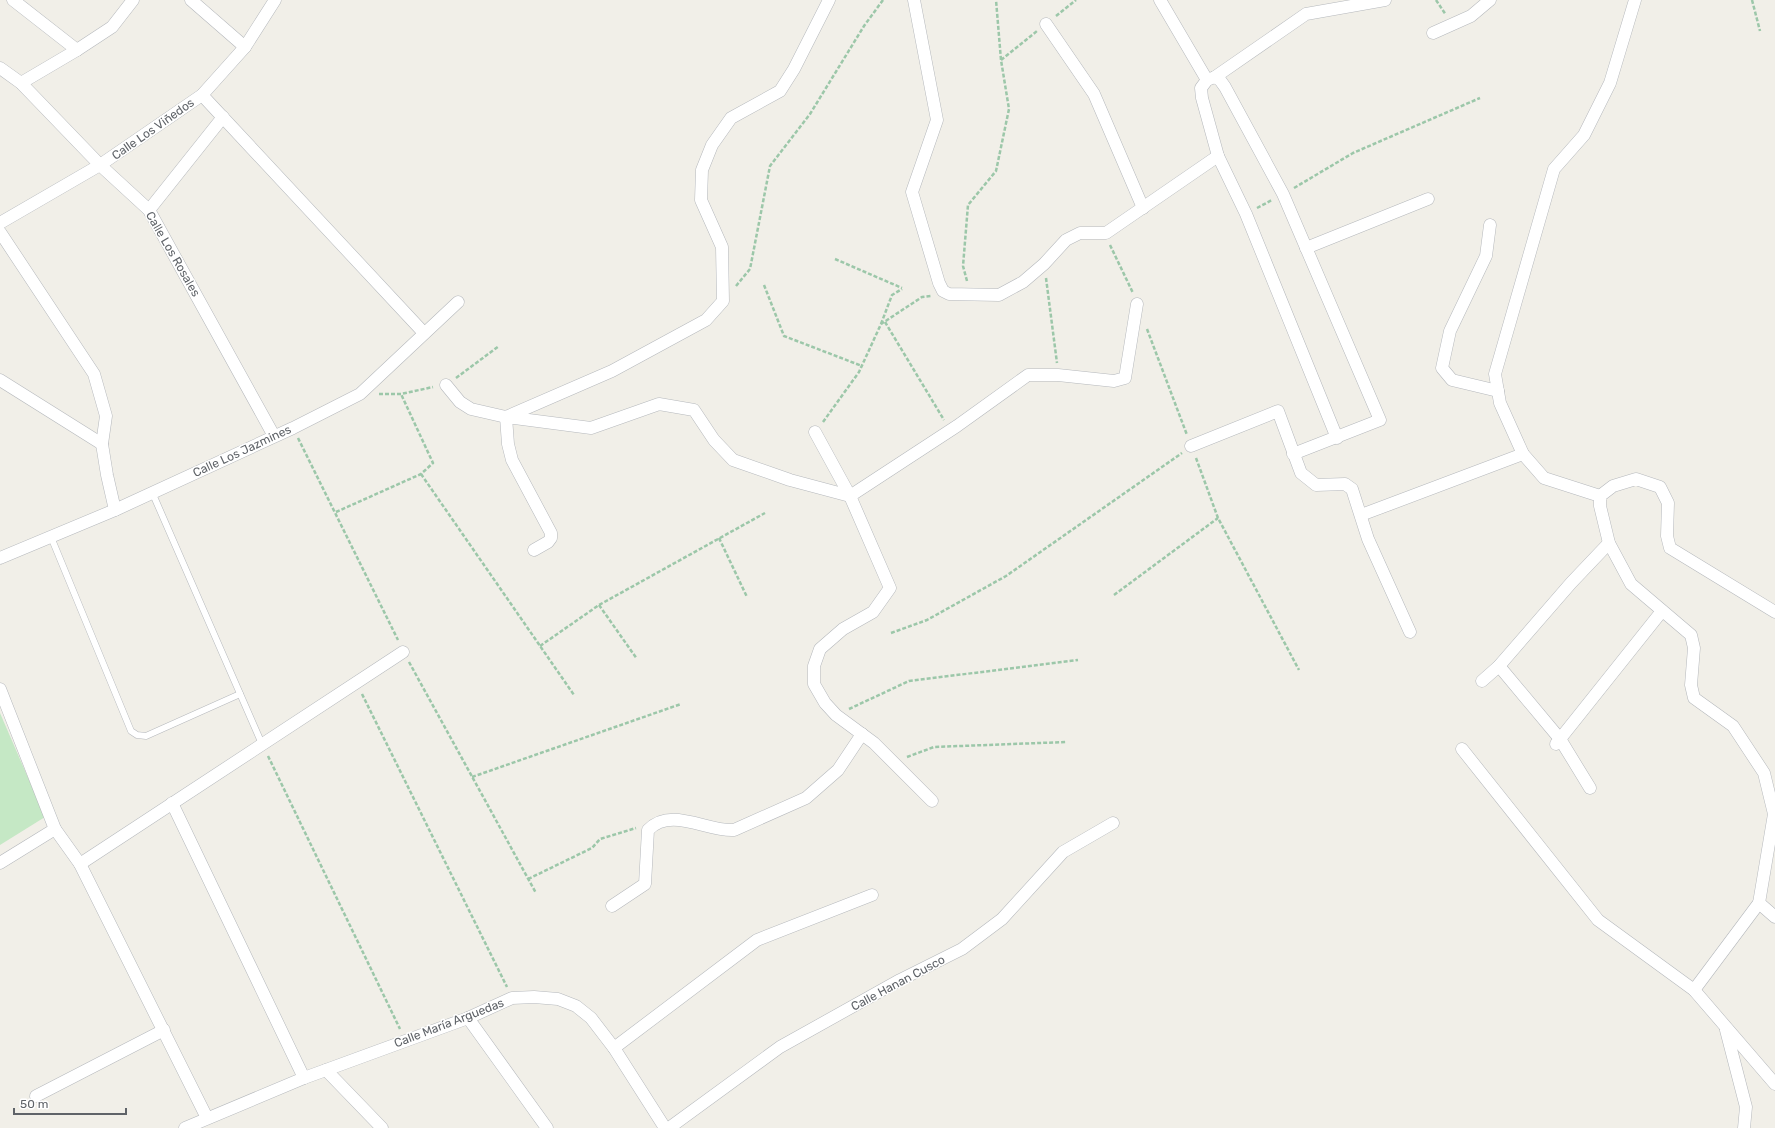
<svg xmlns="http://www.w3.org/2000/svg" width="1775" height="1128" viewBox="0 0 1775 1128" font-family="Rubik,sans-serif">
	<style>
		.green { fill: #c5e8c5 }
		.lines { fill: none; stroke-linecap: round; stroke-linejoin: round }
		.service-casing { stroke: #b5b8bc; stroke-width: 7 }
		.minor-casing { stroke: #b5b8bc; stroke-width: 13 }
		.path { stroke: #9cc7a9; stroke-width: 2.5; stroke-dasharray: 4 2; stroke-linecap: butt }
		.service { stroke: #fff; stroke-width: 6 }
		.minor { stroke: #fff; stroke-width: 12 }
		.labels { text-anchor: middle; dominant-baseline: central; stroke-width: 3; stroke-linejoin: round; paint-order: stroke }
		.street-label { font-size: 12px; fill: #5f6368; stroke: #fff }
	</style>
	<rect width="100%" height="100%" fill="#f1efe8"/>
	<!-- green -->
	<path class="green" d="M0,713L45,817L0,845Z"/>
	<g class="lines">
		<defs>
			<g id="service">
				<path d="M152,492L262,744"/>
				<path d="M51,537L131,731L137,735L146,736L240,694"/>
			</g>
			<g id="minor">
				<path d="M13,0L77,50"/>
				<path d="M191,0L245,47"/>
				<path d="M914,0L937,120L912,192L939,283L943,291L949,294L999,295L1023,282L1044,264L1066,240L1080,233H1106L1218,156"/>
				<path d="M1160,0L1207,80"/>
				<path d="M1046,24L1094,94L1143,208"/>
				<path d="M1433,33L1471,16L1490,0"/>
				<path d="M0,68L21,83L100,165L149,210L274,436"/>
				<path d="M1215,77L1220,80L1225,87L1283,194L1380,420L1293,454"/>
				<path d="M21,83L77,50L112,27L133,0"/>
				<path d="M202,95L424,333"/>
				<path d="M149,210L223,117"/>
				<path d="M0,223L100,165L202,95L245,47L275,0"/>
				<path d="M1490,225L1486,256L1450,331L1442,368L1452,380L1498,391"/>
				<path d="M0,232L94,374L106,416L102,444L107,475L115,510"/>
				<path d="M1306,248L1428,199"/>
				<path d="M0,380L102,444"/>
				<path d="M446,385L460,402L471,409L506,417L612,371L706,320L723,301L722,247L701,200L702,170L712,145L731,118L780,91L794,69L829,0"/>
				<path d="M815,432L850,496L957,426L1028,375H1058L1114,381L1125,378L1137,304"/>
				<path d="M1337,438L1246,214L1218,156L1202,98L1201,88L1207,80L1215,77L1306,14L1385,0"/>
				<path d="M1191,446L1278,411L1301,473L1316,485L1345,484L1352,489L1368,539L1410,632"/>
				<path d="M1600,496L1544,478L1523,454L1500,403L1495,374L1554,169L1584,135L1610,83L1635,0"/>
				<path d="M1361,515L1523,454"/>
				<path d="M534,550L548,542L551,538V533L512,460L508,444L506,417L591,428L659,404L694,410L714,440L733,460L790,480L850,496L890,588L873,612L843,629L820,649L814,666V684L825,703L836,715L874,743L932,801"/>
				<path d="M0,558L115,510L293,428L360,394L458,302"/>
				<path d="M1775,612L1670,548L1667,536L1668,503L1660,487L1636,479L1613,486L1600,496V506L1609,543L1631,584L1691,635L1694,648L1691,685L1694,698L1733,726L1764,773L1774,814L1759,903L1775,917"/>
				<path d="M1499,666L1560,739L1590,788"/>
				<path d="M1482,681L1499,666L1571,583L1609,543"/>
				<path d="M0,689L55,829L80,864L207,1118"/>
				<path d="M1556,744L1662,611"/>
				<path d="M1462,749L1598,920L1694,990L1775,1084"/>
				<path d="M172,803L304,1078"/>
				<path d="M0,863L55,829"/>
				<path d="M80,864L403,652"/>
				<path d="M612,906L645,884L648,830C671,806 707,832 734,830L806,798L838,770L862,734"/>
				<path d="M1694,990L1759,903"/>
				<path d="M468,1018L547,1128"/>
				<path d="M1726,1030L1746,1107L1744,1128"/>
				<path d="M614,1048L757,940L872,895"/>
				<path d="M326,1070L382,1128"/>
				<path d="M36,1096L164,1030"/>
				<path d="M185,1128L304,1078L468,1018L512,998L534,997L558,999L576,1006L591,1018L614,1048L665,1128"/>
				<path d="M669,1128L780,1047L900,980L962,949L1002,919L1063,852L1113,823"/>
			</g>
		</defs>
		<!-- service casing -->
		<use href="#service" class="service-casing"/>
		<!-- minor casing -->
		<use href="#minor" class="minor-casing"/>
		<!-- path -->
		<g class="path">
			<path d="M1436,0L1446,15"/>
			<path d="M1752,0L1760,31"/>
			<path d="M1056,16L1076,0"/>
			<path d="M1001,60L1037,31"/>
			<path d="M1294,188L1353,153L1480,98"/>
			<path d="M1257,208L1272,200"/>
			<path d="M1110,245L1133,293"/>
			<path d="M835,259L902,288"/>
			<path d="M1046,278L1057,363"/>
			<path d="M967,281L963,266L968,205L996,171L1009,109L1001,60L996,0"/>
			<path d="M764,285L784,336L862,366"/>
			<path d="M736,286L750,269L770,166L810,114L864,26L883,0"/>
			<path d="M885,322L944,420"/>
			<path d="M881,324L892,295L902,289"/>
			<path d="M1147,329L1187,435"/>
			<path d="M456,378L499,346"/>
			<path d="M379,394H401L433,387"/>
			<path d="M823,422L859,372L881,324L922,297L931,296"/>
			<path d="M298,438L398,640"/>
			<path d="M1196,458L1218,518L1299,670"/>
			<path d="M421,474L574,695"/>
			<path d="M336,512L421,474L433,463L401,394"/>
			<path d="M719,538L747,597"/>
			<path d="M1114,595L1218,518"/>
			<path d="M599,605L637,659"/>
			<path d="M891,633L927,620L1006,576L1182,453"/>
			<path d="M540,646L599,605L765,513"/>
			<path d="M409,662L536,893"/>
			<path d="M362,694L507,987"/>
			<path d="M849,709L909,681L1078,660"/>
			<path d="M268,756L400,1029"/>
			<path d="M907,757L934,747L1066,742"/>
			<path d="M472,777L681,704"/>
			<path d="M528,879L592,848L600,839L636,828"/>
		</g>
		<!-- service -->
		<use href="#service" class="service"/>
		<!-- minor -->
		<use href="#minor" class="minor"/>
	</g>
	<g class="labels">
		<!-- street labels -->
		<g class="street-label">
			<text transform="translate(153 129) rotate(-35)">Calle Los Viñedos</text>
			<text transform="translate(173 254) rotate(60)">Calle Los Rosales</text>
			<text transform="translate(242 451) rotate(-25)">Calle Los Jazmines</text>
			<text transform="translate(898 983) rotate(-28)">Calle Hanan Cusco</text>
			<text transform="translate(449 1023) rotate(-21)">Calle María Arguedas</text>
		</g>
	</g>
	<!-- scale -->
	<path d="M14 1108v6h112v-6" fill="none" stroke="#5f6368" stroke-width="2"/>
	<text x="20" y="1108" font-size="12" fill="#5f6368" stroke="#ffffff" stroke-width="3" paint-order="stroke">50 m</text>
</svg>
